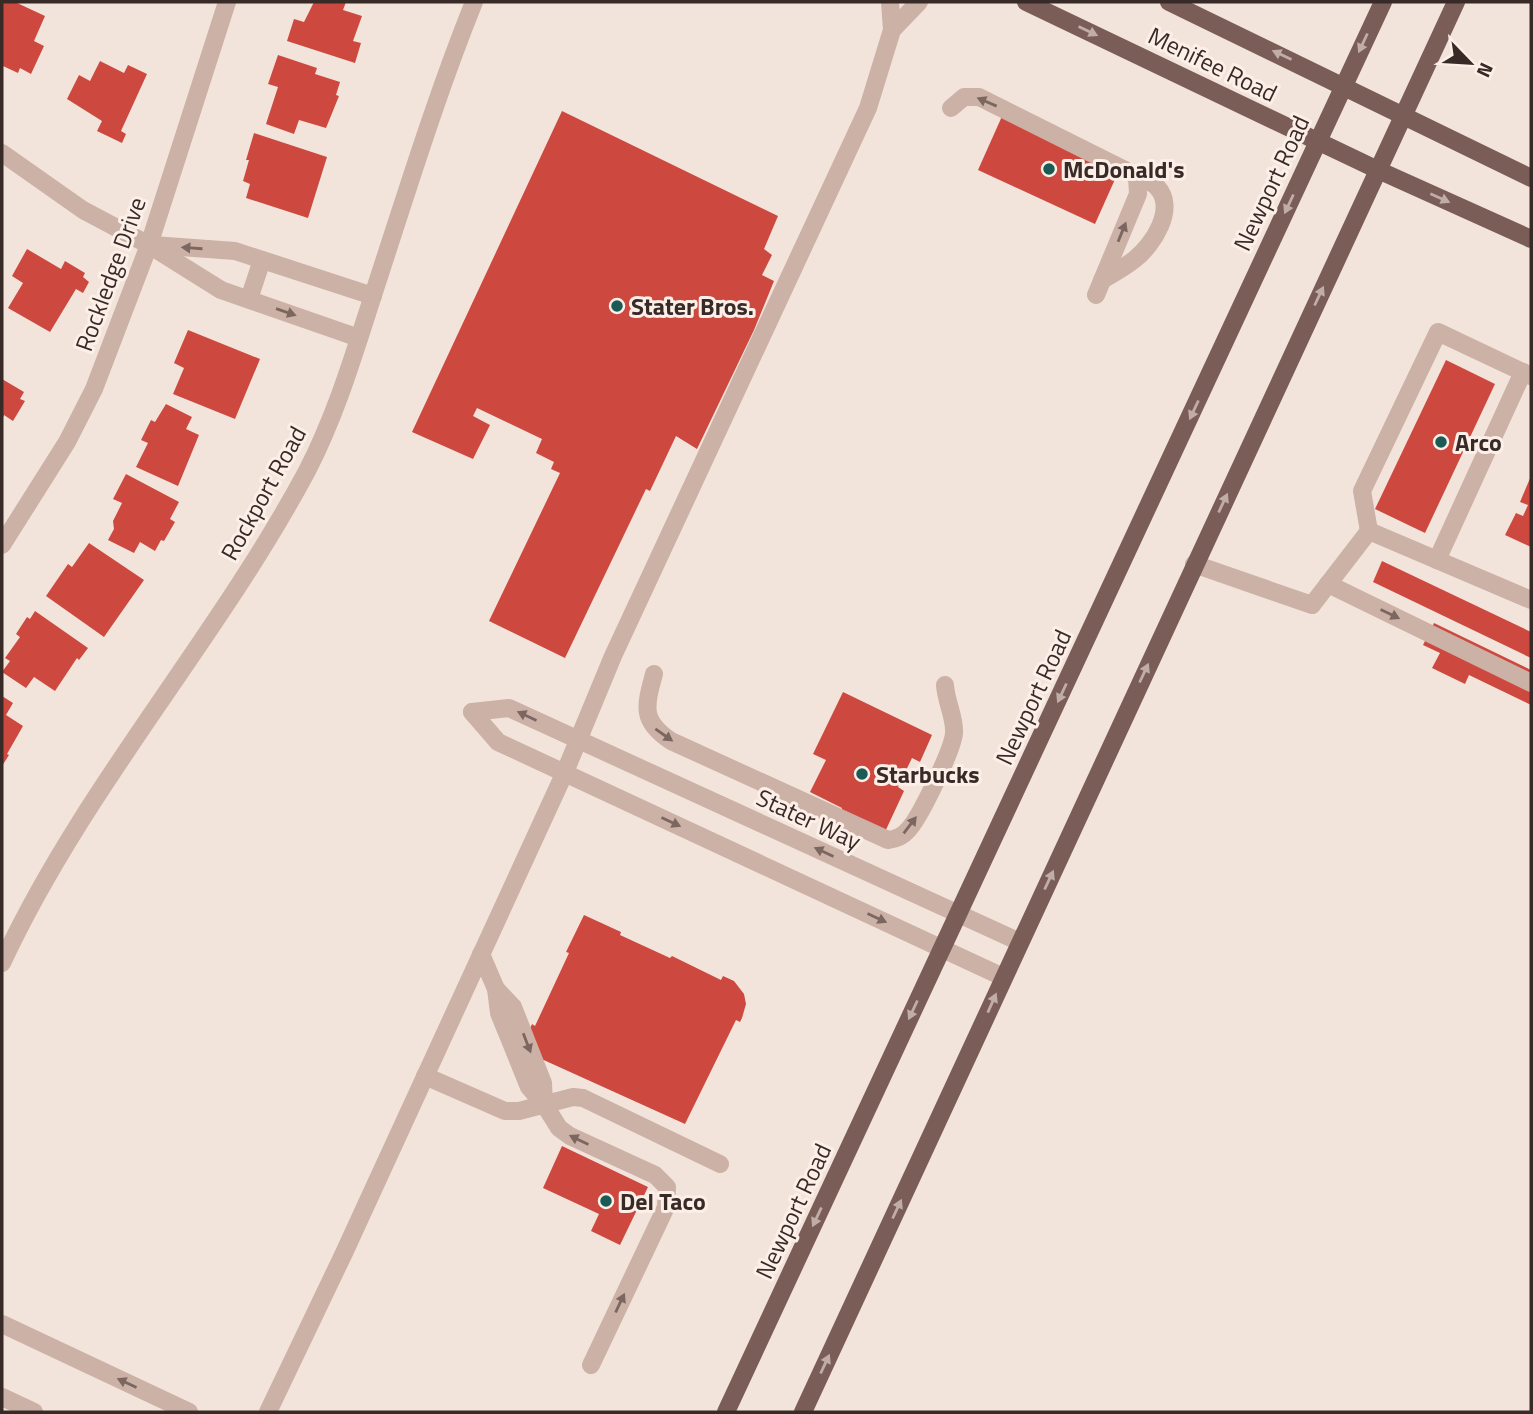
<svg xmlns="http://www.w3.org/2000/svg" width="1533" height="1414" viewBox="0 0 1533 1414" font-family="'Titillium Web',sans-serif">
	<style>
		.building { fill: #cd4940 }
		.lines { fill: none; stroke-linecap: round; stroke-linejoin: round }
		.minor { stroke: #ccb1a6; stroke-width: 18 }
		.major { stroke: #7b5d58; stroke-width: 18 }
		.oneway { fill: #c1ada7 }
		.oneway2 { fill: #7b6760 }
		.poi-dot { fill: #1a5c55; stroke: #fbefe8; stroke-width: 2.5 }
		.labels { text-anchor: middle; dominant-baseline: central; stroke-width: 6; stroke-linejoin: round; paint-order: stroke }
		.street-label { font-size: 24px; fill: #382a27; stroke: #fbefe8 }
		.poi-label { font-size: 24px; font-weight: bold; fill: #382a27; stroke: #fbefe8; text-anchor: start }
	</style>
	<rect width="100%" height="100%" fill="#f3e4db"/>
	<!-- building -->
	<g class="building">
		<path d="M2,2H15L45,16L34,41L44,46L31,74L20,68L18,73L3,66Z"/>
		<path d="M314,2H346L343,10L362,16L353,41L361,43L355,63L287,41L294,19L304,22Z"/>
		<path d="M278,55L317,68L315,74L340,82L336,95L339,96L326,128L299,120L294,134L266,124L278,87L268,84Z"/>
		<path d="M100,61L124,73L128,65L147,74L121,131L126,134L122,143L97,131L102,121L67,99L79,75L90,81Z"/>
		<path d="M562,111L778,216L764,249L772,255L762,275L774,281L754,330L697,449L676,436L650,491L646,489L565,658L489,621L560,473L551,469L554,462L536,453L542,439L477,408L473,416L490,425L473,459L412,432Z"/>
		<path d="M1003,114L1120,168L1095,224L978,170Z"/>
		<path d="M254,133L327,157L308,218L246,198L250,184L243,181L249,160H246Z"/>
		<path d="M27,249L61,269L65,261L85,273L83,277L89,282L83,293L76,289L50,332L8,308L23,283L12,276Z"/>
		<path d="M188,330L260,359L235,419L173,394L184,368L174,363Z"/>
		<path d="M1446,360L1495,384L1425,533L1375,509Z"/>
		<path d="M2,379L24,392L20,399L25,401L13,421L4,415L2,420Z"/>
		<path d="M166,404L192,417L186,429L199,435L178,486L136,467L148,443L141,440L151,420L155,422Z"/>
		<path d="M126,474L179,502L170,519L175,522L164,541L161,540L155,551L140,542L134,553L108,540L114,529L113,521L122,503L113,499Z"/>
		<path d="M1531,476V547L1505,535L1516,513L1523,516L1528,505L1520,502Z"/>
		<path d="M89,543L144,580L104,637L46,596L68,564L72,567Z"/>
		<path d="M1382,561L1531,632V658L1373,582Z"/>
		<path d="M35,611L88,648L79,660L77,658L55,691L34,677L26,688L2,672L10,661L5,658L20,637L16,634L27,617L30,619Z"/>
		<path d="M1434,623L1531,670V705L1469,675L1465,684L1432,668L1440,653L1423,645Z"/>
		<path d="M843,692L932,735L920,762L912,758L898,787L904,791L884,834L840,813L842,808L810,792L826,760L813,754Z"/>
		<path d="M2,696L13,703L6,715L23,726L7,754L9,755L2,766Z"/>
		<path d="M584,915L621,932L620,935L670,958L672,956L721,980L723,976L734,981L744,994L746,1004L742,1018L740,1022L736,1020L685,1124L537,1057L528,1033L532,1024L535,1026L569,953L566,952Z"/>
		<path d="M562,1146L648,1187L620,1245L591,1231L599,1214L543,1188Z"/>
	</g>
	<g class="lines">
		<!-- minor -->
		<g class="minor">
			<path d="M892,30L919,2"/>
			<path d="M951,108L964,97H979L1137,176L1138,194L1096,295"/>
			<path d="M2,153L83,210L149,245L221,290L359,338"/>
			<path d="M153,245L235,251L373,296"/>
			<path d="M1102,280C1113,274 1125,267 1135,259C1153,245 1177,208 1157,187C1152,182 1143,179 1137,176"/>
			<path d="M249,299L262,260"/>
			<path d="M1369,531L1362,491L1438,332L1531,376"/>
			<path d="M2,545L67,442L94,389L149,245L227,2"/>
			<path d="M1437,560L1523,372"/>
			<path d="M1194,564L1312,605L1369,531L1531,600"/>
			<path d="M1328,584L1531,683"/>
			<path d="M654,674C645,707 641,721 671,741L888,840C896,839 902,837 907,831C919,820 953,749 954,733C955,717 946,702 945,685"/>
			<path d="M472,712L509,708L1020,942"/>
			<path d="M472,712L498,742L1003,977"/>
			<path d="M481,954L496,989L499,1013L529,1087L544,1104L559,1128L570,1136L655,1175L667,1187L666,1207L591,1365"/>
			<path d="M2,963C84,787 216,641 307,471C338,411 356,347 377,283C408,188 437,94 474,2"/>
			<path d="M496,989L513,1007L543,1083L544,1104"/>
			<path d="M425,1076L505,1111H519L573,1097L583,1098L720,1164"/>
			<path d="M2,1324L189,1412"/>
			<path d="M2,1397L34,1412"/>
			<path d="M268,1412L344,1253L565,772L613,656L868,108L892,30L890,2"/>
		</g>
		<!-- major -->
		<g class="major">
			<path d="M1026,2L1378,170L1531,239"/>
			<path d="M1169,2L1531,178"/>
			<path d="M726,1412L1383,2"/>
			<path d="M803,1412L1456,2"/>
		</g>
	</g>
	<!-- one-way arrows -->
	<defs><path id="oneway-solid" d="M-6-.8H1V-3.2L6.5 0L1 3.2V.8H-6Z" transform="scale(1.75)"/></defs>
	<g class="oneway">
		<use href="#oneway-solid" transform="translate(1088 31) rotate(26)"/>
		<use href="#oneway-solid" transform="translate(1363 43) rotate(115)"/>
		<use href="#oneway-solid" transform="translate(1282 55) rotate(-155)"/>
		<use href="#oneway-solid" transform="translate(1440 198) rotate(24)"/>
		<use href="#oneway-solid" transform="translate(1289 204) rotate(115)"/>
		<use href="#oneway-solid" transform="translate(1319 296) rotate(-65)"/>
		<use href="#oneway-solid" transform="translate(1194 410) rotate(115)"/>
		<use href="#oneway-solid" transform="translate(1223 503) rotate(-65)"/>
		<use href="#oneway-solid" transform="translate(1144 673) rotate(-65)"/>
		<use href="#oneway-solid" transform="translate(1062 693) rotate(115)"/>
		<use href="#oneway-solid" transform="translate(1049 880) rotate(-65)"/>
		<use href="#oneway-solid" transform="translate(992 1003) rotate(-66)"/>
		<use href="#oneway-solid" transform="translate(913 1010) rotate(115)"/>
		<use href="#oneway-solid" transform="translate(897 1209) rotate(-65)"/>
		<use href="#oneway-solid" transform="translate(817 1217) rotate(115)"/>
		<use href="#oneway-solid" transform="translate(825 1364) rotate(-65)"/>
	</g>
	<g class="oneway2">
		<use href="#oneway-solid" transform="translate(987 102) rotate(-157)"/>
		<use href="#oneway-solid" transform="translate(1122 232) rotate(-68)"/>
		<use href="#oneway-solid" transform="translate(192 248) rotate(-176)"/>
		<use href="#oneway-solid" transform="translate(286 312) rotate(19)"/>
		<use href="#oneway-solid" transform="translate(1390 614) rotate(26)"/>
		<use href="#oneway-solid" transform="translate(527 716) rotate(-155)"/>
		<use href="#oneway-solid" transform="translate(664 735) rotate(35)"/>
		<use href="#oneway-solid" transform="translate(671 822) rotate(25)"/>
		<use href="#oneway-solid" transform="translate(910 825) rotate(-53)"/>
		<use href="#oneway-solid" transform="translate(824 852) rotate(-155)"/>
		<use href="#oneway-solid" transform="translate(877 918) rotate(25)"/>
		<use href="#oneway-solid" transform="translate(527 1043) rotate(69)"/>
		<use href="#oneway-solid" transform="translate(579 1140) rotate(-154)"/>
		<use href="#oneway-solid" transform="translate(620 1303) rotate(-65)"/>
		<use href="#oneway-solid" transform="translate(127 1383) rotate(-155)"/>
	</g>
	<!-- markers -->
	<g class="poi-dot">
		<circle cx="1049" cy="169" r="7"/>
		<circle cx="617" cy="306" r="7"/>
		<circle cx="1441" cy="442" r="7"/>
		<circle cx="862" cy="774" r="7"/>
		<circle cx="606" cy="1201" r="7"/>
	</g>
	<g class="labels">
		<!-- street labels -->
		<g class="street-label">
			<text transform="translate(1213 64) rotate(26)">Menifee Road</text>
			<text transform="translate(1271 183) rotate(-65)">Newport Road</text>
			<text transform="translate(110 274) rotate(-70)">Rockledge Drive</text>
			<text transform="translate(263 493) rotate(-61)">Rockport Road</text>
			<text transform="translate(1033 697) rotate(-65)">Newport Road</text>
			<text transform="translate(809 819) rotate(25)">Stater Way</text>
			<text transform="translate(793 1211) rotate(-65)">Newport Road</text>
		</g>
		<!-- poi labels -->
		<g class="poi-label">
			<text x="1063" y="169">McDonald's</text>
			<text x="631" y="306">Stater Bros.</text>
			<text x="1455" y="442">Arco</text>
			<text x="876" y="774">Starbucks</text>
			<text x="620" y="1201">Del Taco</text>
		</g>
	</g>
	<!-- border -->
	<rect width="1533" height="1414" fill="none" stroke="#382a27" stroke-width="7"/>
	<!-- north arrow -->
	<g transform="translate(1470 63) rotate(115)" stroke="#fbefe8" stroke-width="5" paint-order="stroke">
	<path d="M0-5L12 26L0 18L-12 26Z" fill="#382a27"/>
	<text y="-10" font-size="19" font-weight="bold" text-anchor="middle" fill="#382a27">N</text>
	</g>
</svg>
